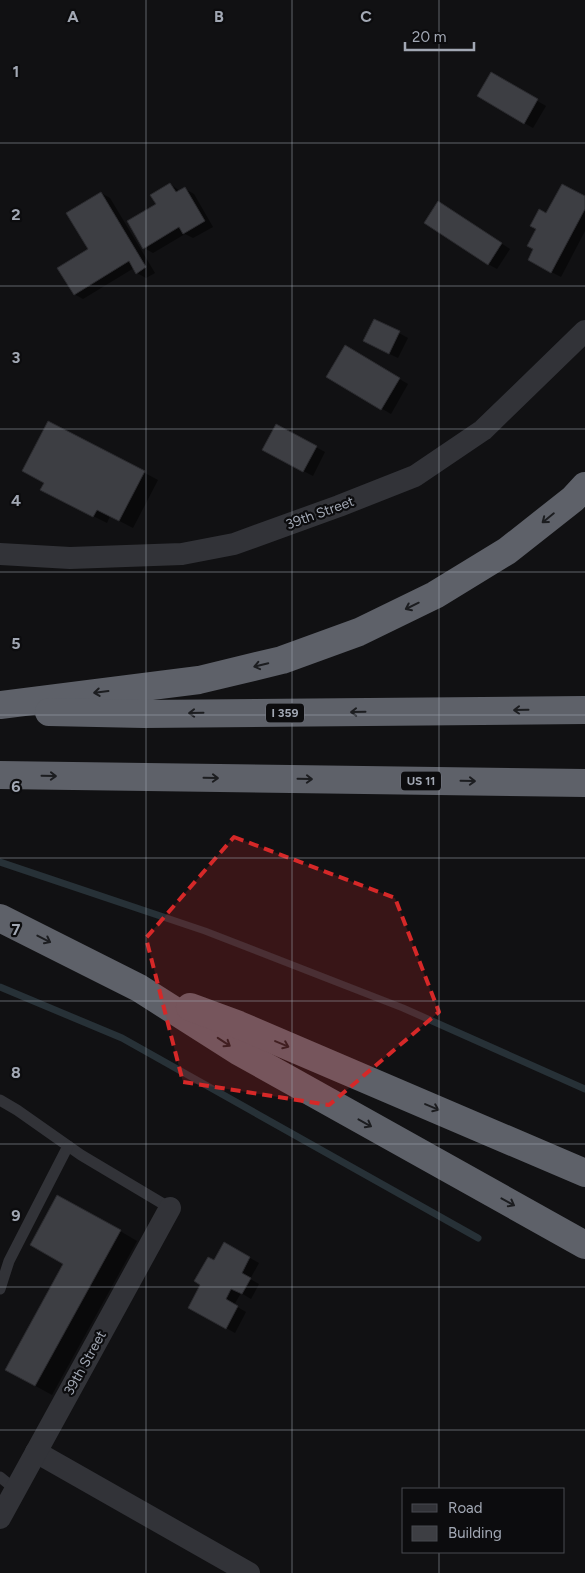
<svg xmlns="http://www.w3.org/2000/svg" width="585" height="1573" viewBox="0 0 585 1573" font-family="Figtree,sans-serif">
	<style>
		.shadow { fill: #0007 }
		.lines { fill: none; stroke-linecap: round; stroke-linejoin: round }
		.stream { stroke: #273137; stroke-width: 7 }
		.building { fill: #3d3e43; stroke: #2b2b2f }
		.lane { stroke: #323338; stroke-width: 11 }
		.street { stroke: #323338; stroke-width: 22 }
		.highway { stroke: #5e6169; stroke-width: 28 }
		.oneway { stroke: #1c1d20 }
		.marked { fill: #d62828; fill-opacity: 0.2; stroke: #d62828; stroke-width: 4; stroke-dasharray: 10 6; stroke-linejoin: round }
		.grid { fill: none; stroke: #a2a8b4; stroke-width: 1; stroke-opacity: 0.55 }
		.labels { text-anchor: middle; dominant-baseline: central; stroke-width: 4.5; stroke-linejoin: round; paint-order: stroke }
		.shield { fill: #0c0c0e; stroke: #757982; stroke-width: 1 }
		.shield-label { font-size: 12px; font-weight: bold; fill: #a2a8b4 }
		.street-label { font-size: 14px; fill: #a2a8b4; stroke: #0c0c0e }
		.grid-label { font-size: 16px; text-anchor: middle; font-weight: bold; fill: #a2a8b4; stroke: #0c0c0e; stroke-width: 4.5; stroke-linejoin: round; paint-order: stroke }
	</style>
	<rect width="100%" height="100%" fill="#111113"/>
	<!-- shadow -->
	<g class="shadow">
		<path d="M491,74L546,106L533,128L478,96Z"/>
		<path d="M170,184L180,191L185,189L194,194L213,227L193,238L185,234L153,253L144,248L157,205Z"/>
		<path d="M101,193L110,198L155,273L146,278L137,273L134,268L83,299L74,294L90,250Z"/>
		<path d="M585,197V231L561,277L538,265L547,215Z"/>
		<path d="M447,208L510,249L497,269L488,264Z"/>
		<path d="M375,320L408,338L398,358L373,346Z"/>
		<path d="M345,347L408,384L391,414L328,377Z"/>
		<path d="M48,422L158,480L133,528L110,516L107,523L55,497L46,483Z"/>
		<path d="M276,426L325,452L313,476L273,455Z"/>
		<path d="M120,1231L137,1241L52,1395L23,1379Z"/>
		<path d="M224,1244L259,1263L250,1279L259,1284L251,1299L241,1293L234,1305L246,1312L235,1333L189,1307Z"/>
	</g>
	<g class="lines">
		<!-- stream -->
		<g class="stream">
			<path d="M0,862L205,931L403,1008L585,1089"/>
			<path d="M0,987L122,1038L478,1238"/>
		</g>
	</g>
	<!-- building -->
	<g class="building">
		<path d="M491,72L538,99L524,124L477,96Z"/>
		<path d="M170,183L176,192L185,187L205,221L183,234L179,227L143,249L127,221L156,204L150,195Z"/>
		<path d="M562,184L585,196V209L551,273L528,260L533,249L527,246L536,229L530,226L539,209L546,213Z"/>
		<path d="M101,192L146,267L136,274L129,261L74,295L57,268L88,249L66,213Z"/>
		<path d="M438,201L502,243L488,265L424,223Z"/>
		<path d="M374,319L400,331L389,354L363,341Z"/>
		<path d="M345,345L400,378L381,410L326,377Z"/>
		<path d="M48,421L145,471L119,521L97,510L93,517L40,490L44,483L22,471Z"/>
		<path d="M276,424L317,446L303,472L262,450Z"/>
		<path d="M57,1195L121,1230L35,1386L5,1370L63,1264L30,1245Z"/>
		<path d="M224,1242L250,1257L242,1273L251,1278L242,1294L231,1289L226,1299L238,1306L226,1329L188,1308L200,1285L194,1281L208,1257L214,1260Z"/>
	</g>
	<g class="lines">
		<!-- lane -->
		<g class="lane">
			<path d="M0,1100L17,1110L81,1155L170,1208"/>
			<path d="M0,1289L9,1261L68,1146"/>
			<path d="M0,1477L16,1490"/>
		</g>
		<!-- street -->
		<g class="street">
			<path d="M0,554L70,558L182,554L234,544L339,506L415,476L483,430L585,331"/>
			<path d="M36,1452L249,1573"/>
			<path d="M0,1518L170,1208"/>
		</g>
		<!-- highway -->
		<g class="highway">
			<path d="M0,705L199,680L282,660L359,632L435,595L507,551L573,499L585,486"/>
			<path d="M49,712L144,714L585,710"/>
			<path d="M0,775L585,783"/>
			<path d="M0,918L139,988L238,1051L585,1245"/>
			<path d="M190,1007L239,1025L585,1173"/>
		</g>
	</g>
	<!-- one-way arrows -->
	<defs><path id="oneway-shaft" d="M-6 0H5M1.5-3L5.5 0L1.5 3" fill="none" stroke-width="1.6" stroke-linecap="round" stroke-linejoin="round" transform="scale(1.25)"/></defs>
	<g class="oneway">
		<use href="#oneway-shaft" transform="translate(548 518) rotate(141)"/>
		<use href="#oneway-shaft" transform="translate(412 606) rotate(154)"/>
		<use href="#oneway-shaft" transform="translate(261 665) rotate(166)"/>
		<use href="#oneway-shaft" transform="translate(101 692) rotate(173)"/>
		<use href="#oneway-shaft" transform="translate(521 710) rotate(179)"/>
		<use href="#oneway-shaft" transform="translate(358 712) rotate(179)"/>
		<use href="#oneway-shaft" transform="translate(196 713) rotate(179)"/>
		<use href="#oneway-shaft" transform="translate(49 776) rotate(1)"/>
		<use href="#oneway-shaft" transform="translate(211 778) rotate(1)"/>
		<use href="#oneway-shaft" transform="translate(305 779) rotate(1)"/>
		<use href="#oneway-shaft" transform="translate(468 781) rotate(1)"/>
		<use href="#oneway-shaft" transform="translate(44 939) rotate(27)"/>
		<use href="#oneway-shaft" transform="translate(224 1042) rotate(33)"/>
		<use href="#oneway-shaft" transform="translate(282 1044) rotate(23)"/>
		<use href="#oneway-shaft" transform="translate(432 1107) rotate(23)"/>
		<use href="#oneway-shaft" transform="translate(365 1123) rotate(29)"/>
		<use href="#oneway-shaft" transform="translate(508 1202) rotate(29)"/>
	</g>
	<!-- marked area -->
	<path class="marked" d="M234,837L395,898L439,1012L329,1105L183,1082L146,938Z"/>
	<!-- grid -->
	<path class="grid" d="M146,0V1573M292,0V1573M439,0V1489M0,143H585M0,286H585M0,429H585M0,572H585M0,715H585M0,858H585M0,1001H585M0,1144H585M0,1287H585M0,1430H585M439,1552V1573"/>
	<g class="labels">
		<!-- shield labels -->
		<g class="shield">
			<rect x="266" y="703.5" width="38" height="19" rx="4"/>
			<rect x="401" y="771.5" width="40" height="19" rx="4"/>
		</g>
		<g class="shield-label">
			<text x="285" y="713">I 359</text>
			<text x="421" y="781">US 11</text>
		</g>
		<!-- street labels -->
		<g class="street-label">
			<text transform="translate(320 513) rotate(-20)">39th Street</text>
			<text transform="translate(85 1363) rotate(-61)">39th Street</text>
		</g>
	</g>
	<g class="grid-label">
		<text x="73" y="22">A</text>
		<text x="219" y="22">B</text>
		<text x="366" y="22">C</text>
		<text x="16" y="77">1</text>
		<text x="16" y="220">2</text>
		<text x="16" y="363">3</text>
		<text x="16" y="506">4</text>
		<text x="16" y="649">5</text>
		<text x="16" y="792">6</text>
		<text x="16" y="935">7</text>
		<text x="16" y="1078">8</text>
		<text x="16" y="1221">9</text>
	</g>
	<!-- legend -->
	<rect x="402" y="1488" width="162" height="65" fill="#0c0c0e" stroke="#484a50"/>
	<rect x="412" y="1504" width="25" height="8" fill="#323338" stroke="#484a50"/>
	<text x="448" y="1513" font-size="15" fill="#a2a8b4">Road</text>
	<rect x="412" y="1526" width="25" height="15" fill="#3d3e43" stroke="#484a50"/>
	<text x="448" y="1538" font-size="15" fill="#a2a8b4">Building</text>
	<!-- scale -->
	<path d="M405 42v8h69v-8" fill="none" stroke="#a2a8b4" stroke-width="2.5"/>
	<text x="412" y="42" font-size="15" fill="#a2a8b4" stroke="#0c0c0e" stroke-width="4" paint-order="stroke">20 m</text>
</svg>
